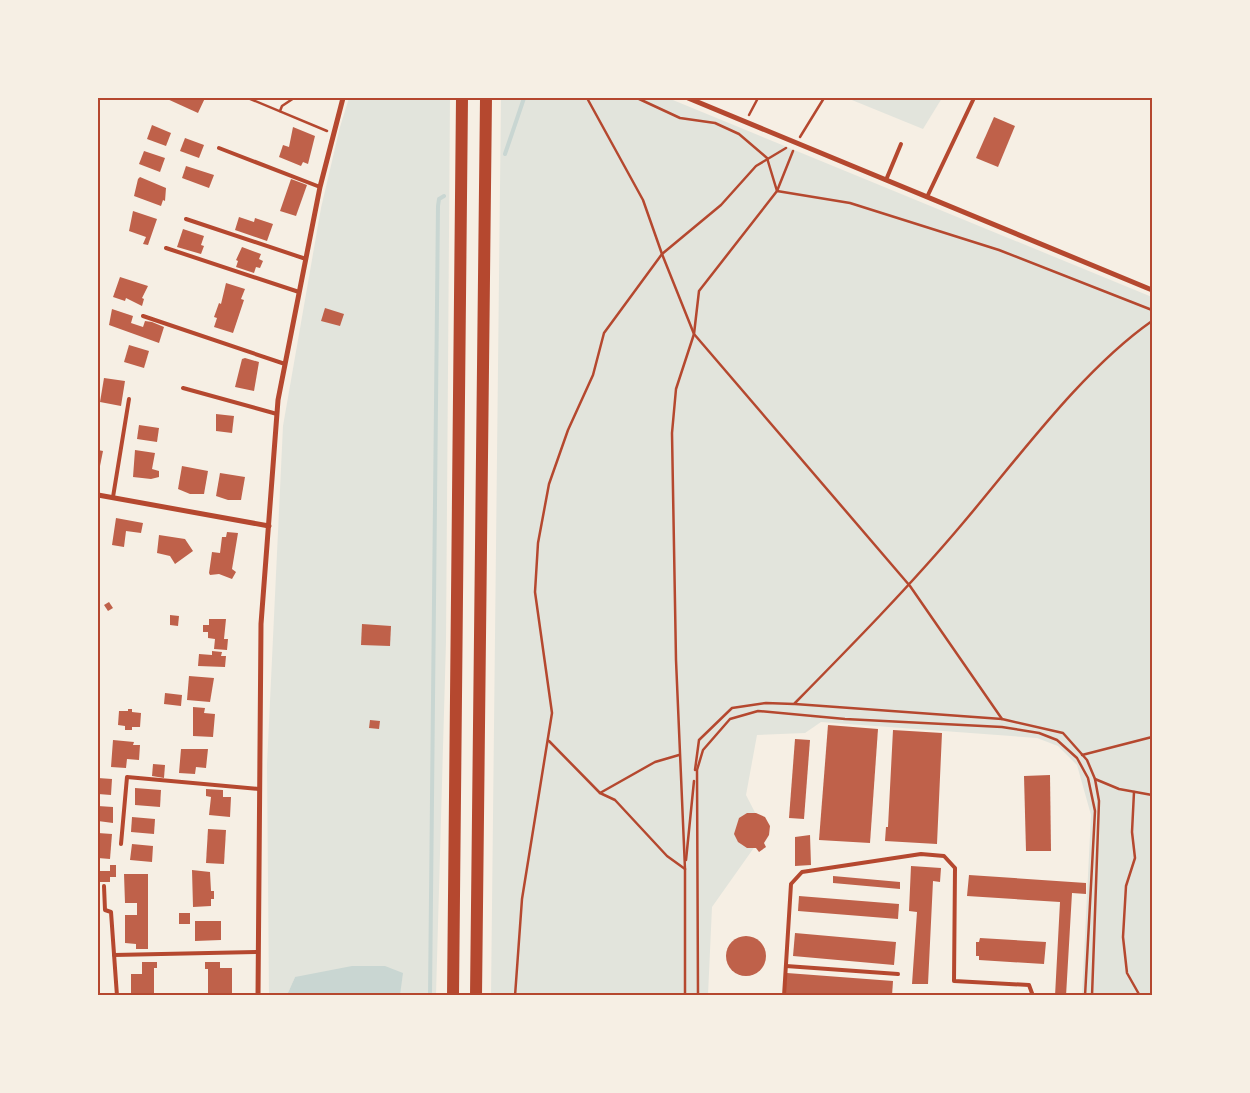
<svg xmlns="http://www.w3.org/2000/svg" width="1250" height="1093" viewBox="0 0 1250 1093" font-family="Roboto,sans-serif">
	<style>
		.green { fill: #e2e4dc }
		.water { fill: #c9d6d2 }
		.lines { fill: none; stroke-linecap: round; stroke-linejoin: round }
		.stream { stroke: #c9d6d2; stroke-width: 4 }
		.building { fill: #bf614a }
		.path { stroke: #b5482f; stroke-width: 2.5 }
		.service { stroke: #b5482f; stroke-width: 4 }
		.minor { stroke: #b5482f; stroke-width: 5 }
		.primary { stroke: #b5482f; stroke-width: 12 }
		.neatline { fill: none; stroke: #b5482f; stroke-width: 2 }
	</style>
	<rect width="100%" height="100%" fill="#f6efe4"/>
	<!-- green -->
	<g class="green">
		<path d="M349,98H450L446,642L436,995H400L295,977L287,995H269L267,765L283,426L321,208L340,127Z"/>
		<path d="M501,98H668L1152,297V995H1082L1091,815L1077,765L1058,746L1037,738L821,722L805,733L757,735L746,795L765,832L712,907L708,995L491,996Z"/>
		<path d="M847,98H942L923,129Z"/>
	</g>
	<!-- water -->
	<path class="water" d="M352,966H385L403,973L400,995H287L295,977Z"/>
	<g class="lines">
		<!-- stream -->
		<g class="stream">
			<path d="M505,154L524,98"/>
			<path d="M430,996L438,206L439,199L444,196"/>
		</g>
	</g>
	<!-- building -->
	<g class="building">
		<path d="M165,98H205L198,113Z"/>
		<path d="M994,117L1015,126L998,167L976,158Z"/>
		<path d="M152,125L171,133L166,146L147,139Z"/>
		<path d="M293,127L315,136L308,164L303,162L301,166L279,157L283,145L289,147Z"/>
		<path d="M185,138L204,145L199,158L180,151Z"/>
		<path d="M144,151L165,158L160,172L139,164Z"/>
		<path d="M186,166L214,175L209,188L182,178Z"/>
		<path d="M140,177L166,188L165,201L163,200L161,206L134,196L138,179Z"/>
		<path d="M291,179L307,185L296,216L280,211Z"/>
		<path d="M133,211L157,219L148,245L143,244L146,237L129,231Z"/>
		<path d="M239,217L254,222L255,218L273,224L267,241L235,230Z"/>
		<path d="M183,229L204,236L201,245L204,246L201,254L177,247Z"/>
		<path d="M242,247L261,254L259,259L263,261L260,268L256,267L254,273L236,267L238,261L236,260Z"/>
		<path d="M120,277L148,286L142,298L144,299L142,306L126,298L125,301L113,297Z"/>
		<path d="M226,283L245,289L241,299L244,300L233,333L214,327L217,318L214,317L219,303L221,304Z"/>
		<path d="M325,308L344,314L340,326L321,321Z"/>
		<path d="M112,309L133,316L131,323L143,327L145,321L152,322L164,327L159,343L109,325Z"/>
		<path d="M129,345L149,351L144,368L124,362Z"/>
		<path d="M245,358L259,362L254,391L235,387L242,359Z"/>
		<path d="M104,378L125,381L121,406L100,402Z"/>
		<path d="M216,414L234,416L232,433L216,431Z"/>
		<path d="M139,425L159,428L157,442L137,439Z"/>
		<path d="M98,450L103,451L99,471H98Z"/>
		<path d="M135,450L155,453L152,469L159,471V477L151,479L133,477Z"/>
		<path d="M182,466L208,471L204,494H190L178,489Z"/>
		<path d="M220,473L245,477L241,500H228L216,496Z"/>
		<path d="M116,518L143,523L141,533L126,531L124,547L112,545Z"/>
		<path d="M227,532L238,533L232,569L236,572L232,579L219,574L210,575L209,573L212,552L220,553L222,537H226Z"/>
		<path d="M159,535L185,539L193,551L175,564L170,556L157,553Z"/>
		<path d="M109,602L113,608L108,611L104,605Z"/>
		<path d="M170,615L179,616L178,626L170,625Z"/>
		<path d="M209,619H226L224,639H228L227,650L214,649L215,639L208,638V632H203V625H209Z"/>
		<path d="M362,624L391,626L390,646L361,645Z"/>
		<path d="M212,651L222,652L221,656H226L225,667L198,666L199,654L212,655Z"/>
		<path d="M189,676L214,678L210,702L187,700Z"/>
		<path d="M165,693L182,695L181,706L164,704Z"/>
		<path d="M193,707L205,708L204,713L215,714L213,737L193,736Z"/>
		<path d="M128,709H132V712L141,713L140,727H132V730H125V726L118,725L119,711H128Z"/>
		<path d="M370,720L380,721L379,729L369,728Z"/>
		<path d="M828,725L878,729L870,843L819,840Z"/>
		<path d="M893,730L942,733L937,844L885,841L886,827H888Z"/>
		<path d="M795,739L810,740L804,819L789,818Z"/>
		<path d="M113,740L134,742L133,745H140L139,760L127,759L126,768L111,767Z"/>
		<path d="M181,749H208L206,768L196,767L195,774L179,773Z"/>
		<path d="M153,764L165,765L164,778L152,776Z"/>
		<path d="M1050,775L1051,851H1026L1024,776Z"/>
		<path d="M98,778L112,779L111,795L98,794Z"/>
		<path d="M135,788L161,790L160,807L135,805Z"/>
		<path d="M206,789L223,790V797H231L230,817L209,815L211,797L206,796Z"/>
		<path d="M98,806L113,807V823L98,821Z"/>
		<path d="M747,813H756L765,817L770,826L769,835L764,843L766,847L759,852L756,848H747L738,842L734,834L739,818Z"/>
		<path d="M132,817L155,819L154,834L131,832Z"/>
		<path d="M208,829L226,830L224,864L206,863Z"/>
		<path d="M98,833L112,834L110,859L98,858Z"/>
		<path d="M810,835L811,865L795,866V837Z"/>
		<path d="M132,844L153,846L152,862L130,860Z"/>
		<path d="M110,865H116V877H110V882H98V871H110Z"/>
		<path d="M911,866L941,868L940,882L933,881L928,984H912L917,912L909,911Z"/>
		<path d="M192,870L210,872L211,891H214V899H211V906L193,907Z"/>
		<path d="M124,874H148V949H136V944L125,943V915H137V903H125Z"/>
		<path d="M969,875L1086,883V894L1072,893L1066,996H1055L1060,902L967,896Z"/>
		<path d="M833,876L900,882V889L833,883Z"/>
		<path d="M799,896L899,904L898,919L798,911Z"/>
		<rect x="179" y="913" width="11" height="11"/>
		<path d="M195,921H221V940L195,941Z"/>
		<path d="M795,933L896,942L894,965L793,956Z"/>
		<circle cx="746" cy="956" r="20"/>
		<path d="M980,938L1046,942L1044,964L979,960V956H976V942H979Z"/>
		<path d="M142,962H157V968H154V996H131V974H142Z"/>
		<path d="M205,962H220V968H232V996H208V969H205Z"/>
		<path d="M787,973L893,981L892,996H820L785,993Z"/>
		<rect x="98" y="978" width="2" height="11"/>
	</g>
	<g class="lines">
		<!-- path -->
		<g class="path">
			<path d="M248,98L327,131"/>
			<path d="M587,98L643,200L662,254L694,334L910,586L1002,719"/>
			<path d="M637,98L680,118L715,123L739,134L767,158L777,191L850,203L999,250L1152,310"/>
			<path d="M280,111L282,106L294,98"/>
			<path d="M749,115L758,98"/>
			<path d="M800,137L824,98"/>
			<path d="M795,704L1002,719L1063,733L1087,760L1095,779L1099,801L1092,996"/>
			<path d="M549,741L600,793L615,800L667,856L685,869"/>
			<path d="M1082,755L1152,737"/>
			<path d="M695,770L699,740L732,708L766,703L794,704C852,645 910,586 963,523C1019,457 1082,370 1152,321"/>
			<path d="M1095,779L1119,789L1152,795"/>
			<path d="M1134,792L1132,832L1135,858L1126,886L1123,937L1127,973L1140,996"/>
			<path d="M600,793L655,762L679,755"/>
			<path d="M686,860L694,781"/>
			<path d="M515,996L522,899L552,713L535,592L538,543L549,484L568,430L593,375L604,333L662,254L721,205L756,166L786,148"/>
			<path d="M685,996V869L676,660L672,433L676,389L694,334L699,291L777,191L793,151"/>
			<path d="M698,996L697,770L703,750L730,719L758,711L845,719L1002,727L1039,733L1057,740L1077,758L1088,778L1095,811L1085,996"/>
		</g>
		<!-- service -->
		<g class="service">
			<path d="M219,148L320,187"/>
			<path d="M886,180L901,144"/>
			<path d="M927,197L974,98"/>
			<path d="M186,219L306,259"/>
			<path d="M166,248L299,292"/>
			<path d="M143,316L285,364"/>
			<path d="M183,388L277,414"/>
			<path d="M113,497L129,399"/>
			<path d="M121,844L127,777L259,789"/>
			<path d="M104,886L105,910L111,912L117,996"/>
			<path d="M114,955L257,952"/>
			<path d="M786,966L898,974"/>
			<path d="M784,996L791,884L802,872L921,854L944,856L955,868L954,981L1029,985L1033,996"/>
		</g>
		<!-- minor -->
		<g class="minor">
			<path d="M688,98L1152,290"/>
			<path d="M98,495L269,526"/>
			<path d="M258,996L261,624L278,400L320,187L343,98"/>
		</g>
		<!-- primary -->
		<g class="primary">
			<path d="M453,996L462,98"/>
			<path d="M476,996L486,98"/>
		</g>
	</g>
	<!-- border -->
	<rect width="1250" height="1093" fill="none" stroke="#f6efe4" stroke-width="198"/>
	<rect x="99" y="99" width="1052" height="895" class="neatline"/>
</svg>
